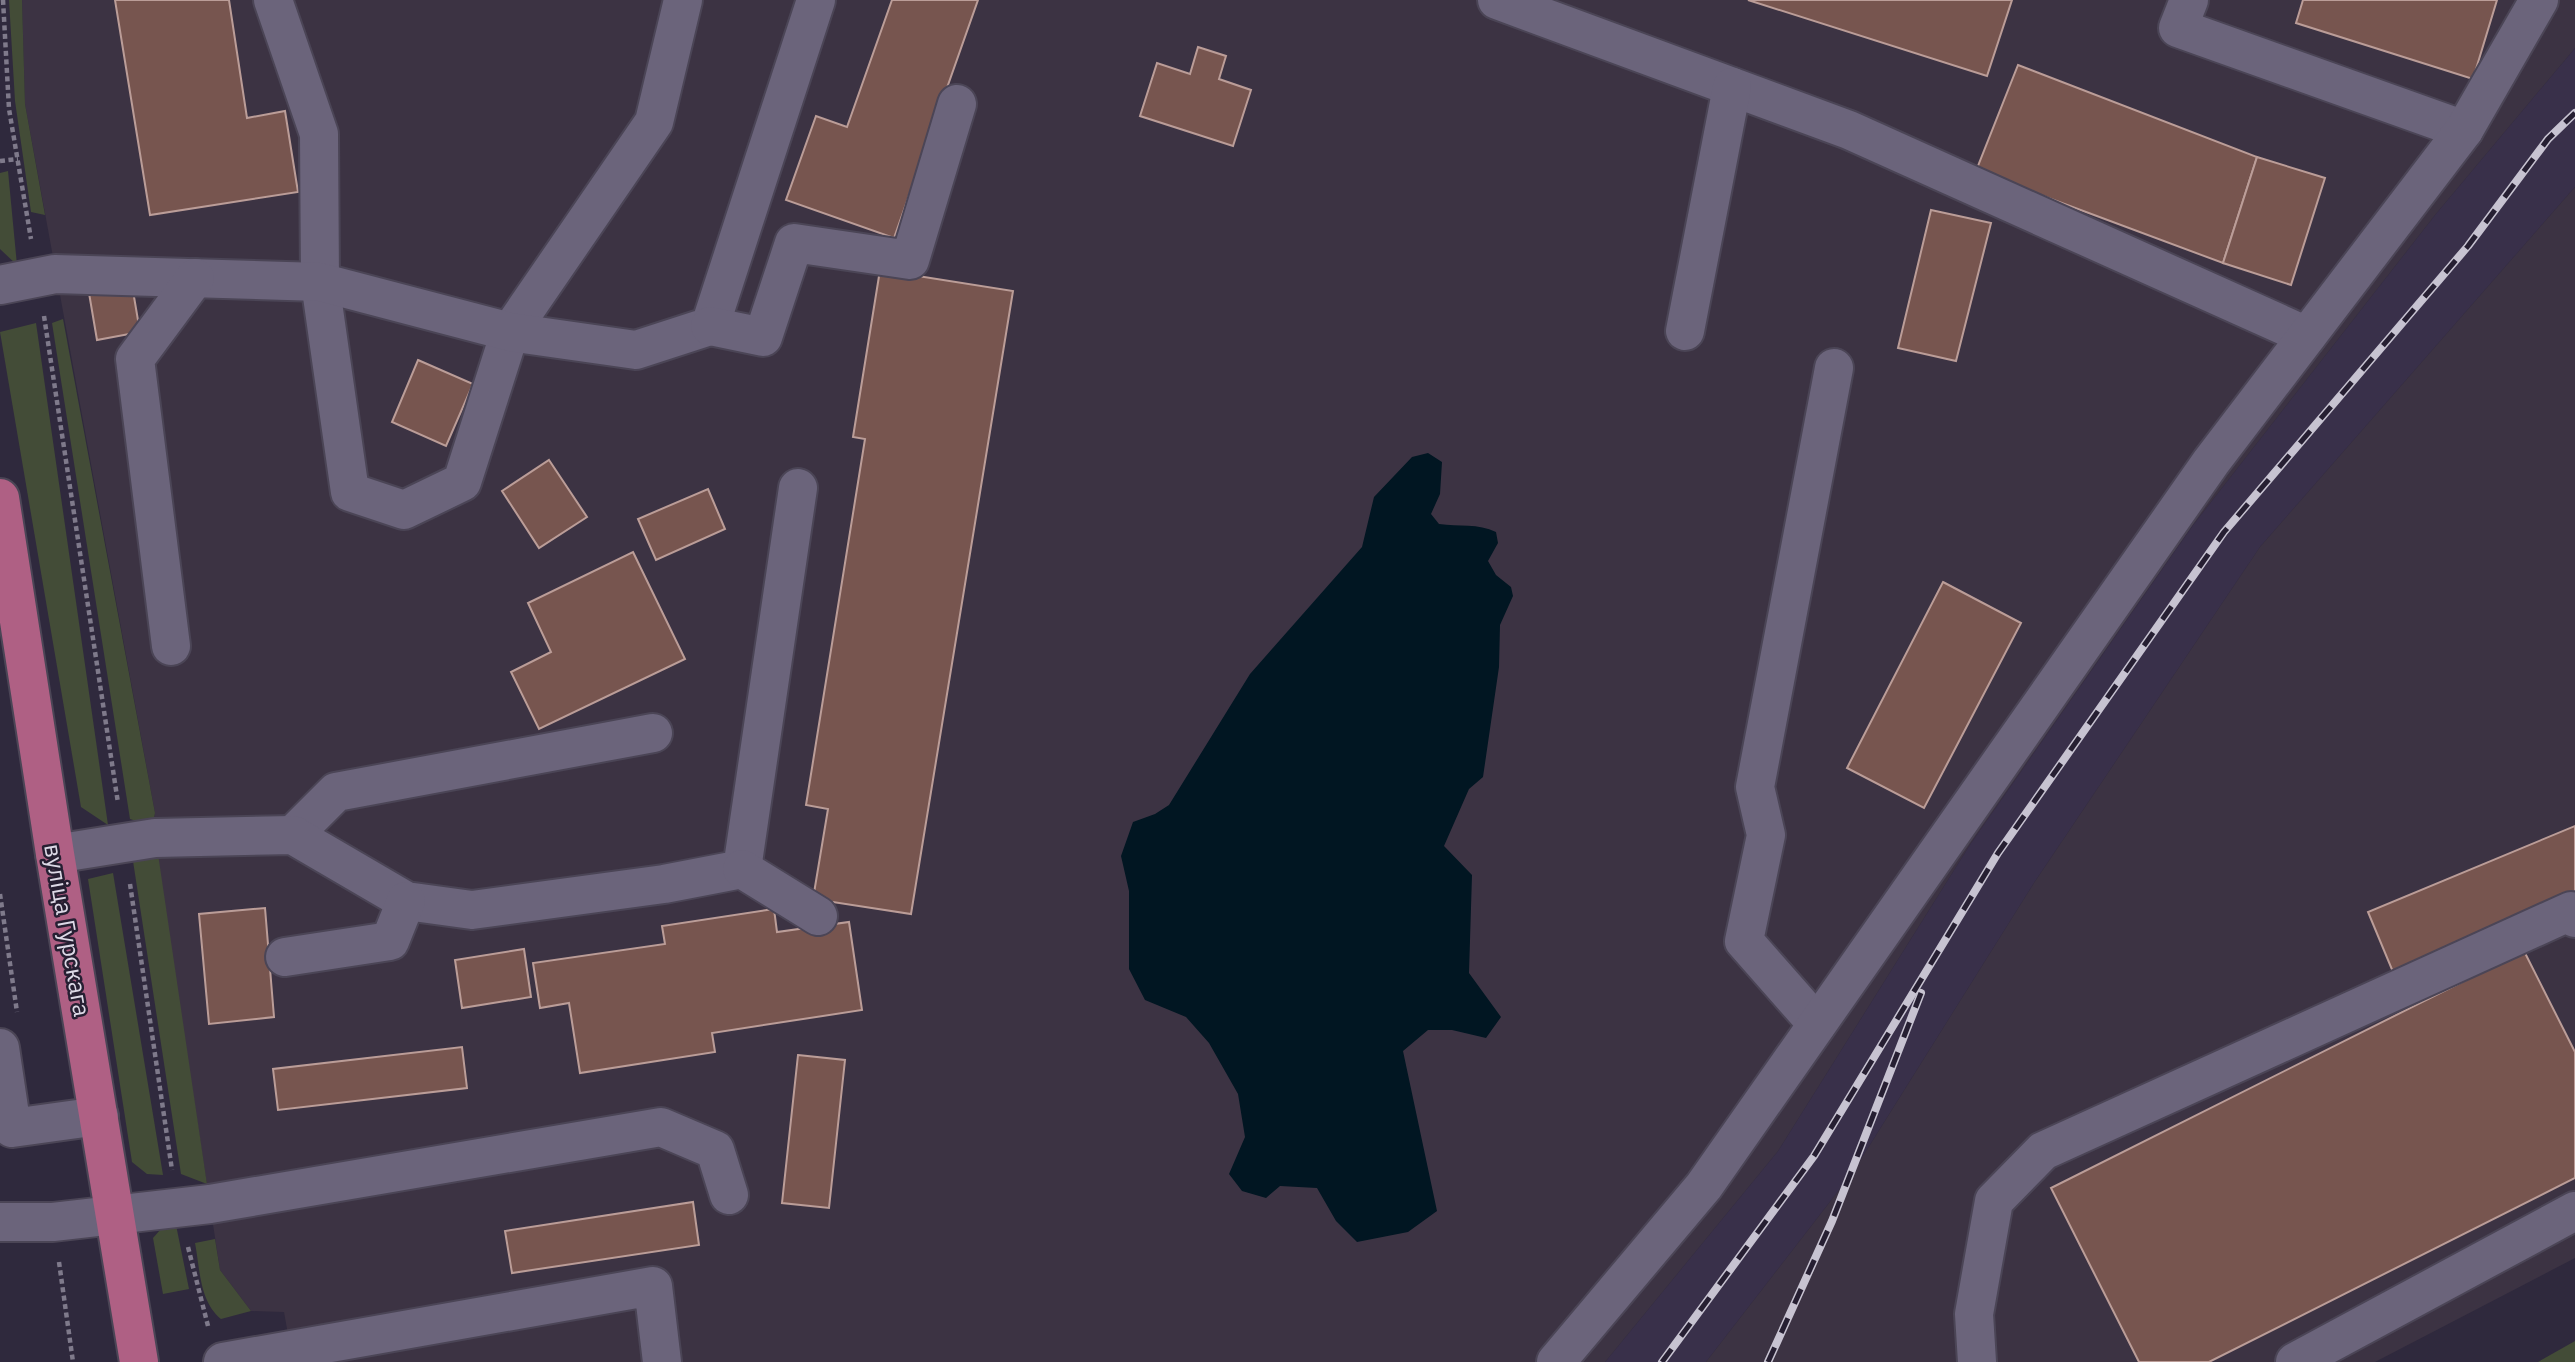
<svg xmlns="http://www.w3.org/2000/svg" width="2575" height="1362" viewBox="0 0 2575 1362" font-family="'IBM Plex Sans',sans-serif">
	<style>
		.built { fill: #39304a }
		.industrial { fill: #3c3343 }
		.green { fill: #434c37 }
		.water { fill: #011622 }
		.building { fill: #77554f; stroke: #bb9d98; stroke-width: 2 }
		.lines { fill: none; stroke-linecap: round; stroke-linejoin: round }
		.minor-casing { stroke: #4b4556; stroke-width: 42 }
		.major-casing { stroke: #4b4556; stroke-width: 42 }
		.path { stroke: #7f7a8b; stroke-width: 4.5; stroke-dasharray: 5 3.5; stroke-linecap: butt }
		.minor { stroke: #6b647b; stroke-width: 38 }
		.major { stroke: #af6084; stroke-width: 38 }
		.rail-casing { stroke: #c7c3d1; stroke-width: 8 }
		.rail { stroke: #261f32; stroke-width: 5; stroke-dasharray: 16; stroke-linecap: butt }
		.labels { text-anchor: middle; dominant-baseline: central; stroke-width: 5; stroke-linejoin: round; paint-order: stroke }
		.street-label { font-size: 24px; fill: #ddd9e6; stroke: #261f32 }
	</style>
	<rect width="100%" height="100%" fill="#2f293d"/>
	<!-- built -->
	<path class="built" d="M2575,48V187L2260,547L2034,883L1853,1172L1706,1362H1605L1778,1151L1971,843L2193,525L2435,215Z"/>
	<!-- industrial -->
	<g class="industrial">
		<path d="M22,0H975L969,25L978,0H2575V48L2435,215L2193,525L1971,843L1778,1151L1605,1362H293L284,1312L251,1311L220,1270L152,826L155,813L25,104Z"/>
		<path d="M2575,187V1258L2375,1362H1706L1853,1172L2034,883L2260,547Z"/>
	</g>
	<!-- green -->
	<g class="green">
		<path d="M9,0H22L25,104L45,215L31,212L15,101Z"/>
		<path d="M8,171L17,265L0,249V173Z"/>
		<path d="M63,319L155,813L152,826L130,819L52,323Z"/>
		<path d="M36,323L108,825L81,807L0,332Z"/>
		<path d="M158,854L207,1184L181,1174L133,861Z"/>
		<path d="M113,873L163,1175L147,1174L132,1162L88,879Z"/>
		<path d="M176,1225L189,1289L163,1294L153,1238L161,1229Z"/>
		<path d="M215,1239L220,1270L251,1311L221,1319C199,1301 200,1268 195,1243Z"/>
		<path d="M2575,1341V1362H2538Z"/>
	</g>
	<!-- water -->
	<path class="water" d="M1428,453L1442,462L1440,494L1431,514L1439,524C1459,527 1478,523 1496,532L1498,543L1488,561L1496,575L1511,587L1513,596L1500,625L1499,667L1483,777L1469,789L1444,846L1472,875L1469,973L1501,1017L1486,1038L1452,1030H1428L1403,1051L1437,1211L1408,1232L1357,1242L1336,1221L1317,1188L1280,1186L1266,1198L1242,1191L1229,1174L1245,1137L1238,1094L1209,1043L1186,1017L1145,1000L1129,969V891L1121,856L1133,822L1155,814L1169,805L1250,674L1362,547L1374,497L1412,457Z"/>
	<!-- building -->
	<g class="building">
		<path d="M115,0H229L247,118L285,111L298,192L150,215Z"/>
		<path d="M892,0H978L894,238L786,200L816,116L847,127Z"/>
		<path d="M1748,0H2012L1987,76Z"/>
		<path d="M2303,0H2497L2473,79L2296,23Z"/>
		<path d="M1198,47L1226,56L1219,79L1251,90L1233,146L1140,116L1157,63L1190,74Z"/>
		<path d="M2018,65L2257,157L2223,263L1976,171Z"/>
		<path d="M2257,157L2325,178L2291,285L2223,263Z"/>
		<path d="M1931,210L1991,223L1956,361L1898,348Z"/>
		<path d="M880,270L1013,291L911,914L813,899L828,809L806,805L865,439L853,437Z"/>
		<path d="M132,285L140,332L97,340L89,293Z"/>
		<path d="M418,360L473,384L446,446L392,422Z"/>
		<path d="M549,460L587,517L539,548L502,491Z"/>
		<path d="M708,489L725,529L656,560L638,519Z"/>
		<path d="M633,552L685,659L539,729L511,672L551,652L528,603Z"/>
		<path d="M1943,582L2021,623L1924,808L1847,768Z"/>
		<path d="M2575,826V897L2393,972L2368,912Z"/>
		<path d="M265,908L274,1017L209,1024L199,914Z"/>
		<path d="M774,909L777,932L849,922L862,1010L712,1033L715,1052L580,1073L569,1003L540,1008L533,963L665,944L662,926Z"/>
		<path d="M524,949L531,997L462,1008L455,960Z"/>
		<path d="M2524,951L2575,1052V1178L2209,1362H2139L2051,1188Z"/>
		<path d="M462,1047L467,1088L278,1110L273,1069Z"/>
		<path d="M798,1055L845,1060L829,1208L782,1203Z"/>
		<path d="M693,1202L699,1245L512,1273L505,1231Z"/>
	</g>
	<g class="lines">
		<defs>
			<g id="minor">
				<path d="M273,0L319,134L320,282L350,492L404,510L462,482L510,332L654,122L683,0"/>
				<path d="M1497,0L1849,130L2307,336"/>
				<path d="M2189,0L2178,28L2464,130"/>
				<path d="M0,285L55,274L320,282L510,332L636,350L710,326L816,0"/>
				<path d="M710,326L763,337L794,243L910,260L957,104"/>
				<path d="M1685,331L1732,87"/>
				<path d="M171,646L135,359L195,278"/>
				<path d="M293,835L336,792L653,733"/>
				<path d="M55,854L155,838L293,835L406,901L472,910L664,884L742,869L798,488"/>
				<path d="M742,869L818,916"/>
				<path d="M285,957L390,941L406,901"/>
				<path d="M1817,1024L1744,941L1766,835L1755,787L1834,368"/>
				<path d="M0,1048L12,1128L99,1116"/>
				<path d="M0,1222H53L210,1204L661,1127L715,1150L729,1195"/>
				<path d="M223,1362L653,1286L662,1362"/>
				<path d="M1556,1362L1704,1186L2211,462L2464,130L2539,0"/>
				<path d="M1977,1362L1974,1314L1994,1201L2043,1151L2571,911L2575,918"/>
				<path d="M2295,1362L2575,1211"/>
			</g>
			<path id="major" d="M0,498L55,854L139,1362"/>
		</defs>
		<!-- minor casing -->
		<use href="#minor" class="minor-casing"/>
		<!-- major casing -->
		<use href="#major" class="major-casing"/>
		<!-- path -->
		<g class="path">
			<path d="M3,0L9,109L31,239"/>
			<path d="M0,161L18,159"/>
			<path d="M44,316L118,803"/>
			<path d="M130,884L172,1170"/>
			<path d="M0,894L17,1012"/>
			<path d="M188,1247L208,1326"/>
			<path d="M59,1262L73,1362"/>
		</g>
		<!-- minor -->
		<use href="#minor" class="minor"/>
		<!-- major -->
		<use href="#major" class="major"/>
		<defs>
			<g id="rail">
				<path d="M1662,1362L1814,1156L1998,853L2224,532L2468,246L2548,139L2575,113"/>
				<path d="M1768,1362L1832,1221L1921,993"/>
			</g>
		</defs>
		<!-- rail casing -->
		<use href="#rail" class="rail-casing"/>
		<!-- rail -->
		<use href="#rail" class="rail"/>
	</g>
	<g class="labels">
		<!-- street labels -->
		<g class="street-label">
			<text transform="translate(68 930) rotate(80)">вуліца Гурскага</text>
		</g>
	</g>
</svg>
